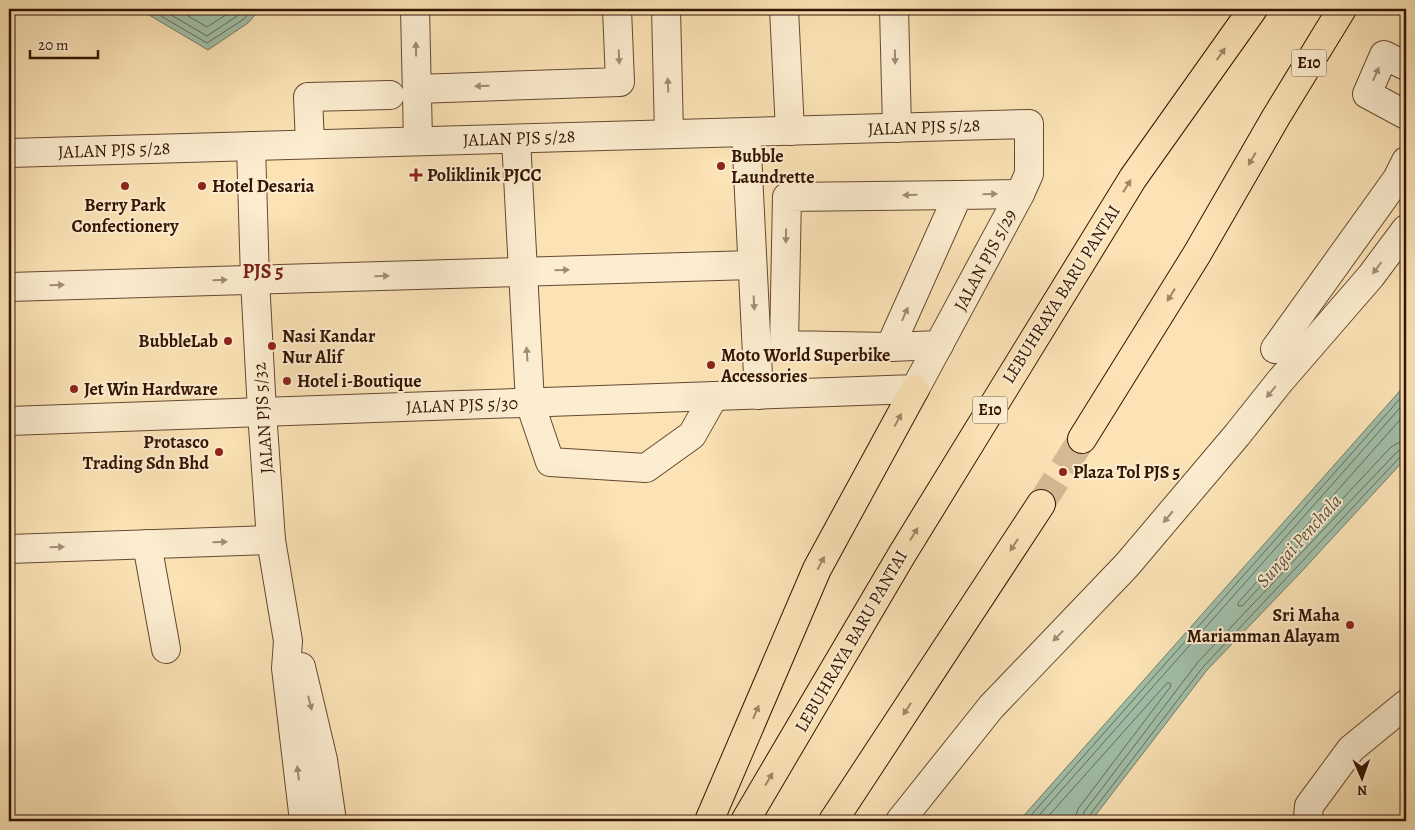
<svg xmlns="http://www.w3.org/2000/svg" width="1415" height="830" viewBox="0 0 1415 830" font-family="Alegreya,serif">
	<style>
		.water { fill: #a0bfa9; stroke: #757b66 }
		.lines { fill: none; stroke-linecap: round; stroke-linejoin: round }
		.shore { stroke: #6a6a56; stroke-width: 1 }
		.highway-tunnel { stroke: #d3ba92; stroke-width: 28; stroke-dasharray: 28 14; stroke-linecap: butt }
		.minor-casing { stroke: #66482f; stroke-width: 30 }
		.highway-casing { stroke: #341402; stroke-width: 30 }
		.minor { stroke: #fcedd0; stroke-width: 28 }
		.highway { stroke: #fbe3b6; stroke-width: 28 }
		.oneway { fill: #a28b73 }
		.oneway2 { fill: #a18665 }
		.poi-dot { fill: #8f2418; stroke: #fcedd0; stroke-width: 2 }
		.labels { text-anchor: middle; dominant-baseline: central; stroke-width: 4; stroke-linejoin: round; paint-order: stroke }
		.shield { fill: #fcedd0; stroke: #705540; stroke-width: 1 }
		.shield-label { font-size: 16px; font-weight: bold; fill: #341402 }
		.street-label { font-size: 18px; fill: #341402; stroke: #fcedd0 }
		.poi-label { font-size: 18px; font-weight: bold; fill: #341402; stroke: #fcedd0; text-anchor: start }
		.water-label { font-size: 19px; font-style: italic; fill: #5a503c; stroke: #fcedd0 }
		.quarter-label { font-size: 20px; font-weight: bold; fill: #7a1f14; stroke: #fcedd0 }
	</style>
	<rect width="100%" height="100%" fill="#fbe3b6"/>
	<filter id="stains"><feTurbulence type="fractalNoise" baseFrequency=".004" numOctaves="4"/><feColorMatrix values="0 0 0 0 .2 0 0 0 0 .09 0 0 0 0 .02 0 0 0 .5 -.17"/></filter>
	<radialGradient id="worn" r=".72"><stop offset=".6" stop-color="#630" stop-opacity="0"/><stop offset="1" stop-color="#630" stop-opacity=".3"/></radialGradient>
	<!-- water -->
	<g class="water">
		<path d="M139,9H260L248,23L208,50Z"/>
		<path d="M1406,384V458L1303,570L1207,670L1091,821H1019Z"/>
	</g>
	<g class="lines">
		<!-- shore -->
		<g class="shore">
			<path d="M149,9L207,43L244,19L253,9"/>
			<path d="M161,9L207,36L240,14L245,9"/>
			<path d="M176,9L207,27L235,9"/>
			<path d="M1406,413L1238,603V606H1242L1391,447L1398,443L1406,441"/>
			<path d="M1026,821L1406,392"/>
			<path d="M1034,821L1406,401"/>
			<path d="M1044,821L1167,683H1170L1171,686L1078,809L1074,821"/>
			<path d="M1082,821L1084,812L1198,662L1396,453L1400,450L1406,449"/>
			<path d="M1088,821L1089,816L1203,667L1400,457L1406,455"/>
		</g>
		<!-- highway-tunnel -->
		<path class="highway-tunnel" d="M1041,504L1082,439"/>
		<defs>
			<g id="minor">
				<path d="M415,9L418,141"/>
				<path d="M666,9L669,134"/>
				<path d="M784,9L790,131"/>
				<path d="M894,9L897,128"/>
				<path d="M1406,66L1384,55L1367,94L1406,115"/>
				<path d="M417,89L620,82L617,9"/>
				<path d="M746,132L759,395"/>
				<path d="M516,139L530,403L550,462L646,468L692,435L714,396"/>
				<path d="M310,144L308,97L390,95"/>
				<path d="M251,146L255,279L262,412L271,540L288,641L286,668L304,821"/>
				<path d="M9,153L1029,124V174L1020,194L915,389L9,421"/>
				<path d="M9,287L752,265"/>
				<path d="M939,345L890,347L958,195L1020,194"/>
				<path d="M890,347L784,345L787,197L958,195"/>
				<path d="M1275,349L1397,179L1406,161"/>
				<path d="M147,544L166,649"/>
				<path d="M9,549L271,540"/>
				<path d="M301,667L323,760L332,821"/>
				<path d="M900,821L991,707L1127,565L1237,435L1280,381L1371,276L1406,229"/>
				<path d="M1310,821L1308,817L1309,806L1351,749L1406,704"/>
			</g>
			<g id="highway">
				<path d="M1082,439L1197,254L1276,117L1342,9"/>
				<path d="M709,821L817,569L915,389"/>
				<path d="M745,821L901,556L1133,178L1253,9"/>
				<path d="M833,821L1041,504"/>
			</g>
		</defs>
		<!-- minor casing -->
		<use href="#minor" class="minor-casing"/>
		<!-- highway casing -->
		<use href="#highway" class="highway-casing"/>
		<!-- minor -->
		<use href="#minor" class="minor"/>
		<!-- highway -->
		<use href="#highway" class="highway"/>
	</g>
	<!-- one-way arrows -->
	<defs><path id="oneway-solid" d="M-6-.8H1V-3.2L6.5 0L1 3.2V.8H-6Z" transform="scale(1.25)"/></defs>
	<g class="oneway">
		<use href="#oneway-solid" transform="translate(416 49) rotate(-91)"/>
		<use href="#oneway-solid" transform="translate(619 57) rotate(88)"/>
		<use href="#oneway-solid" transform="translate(895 57) rotate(89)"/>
		<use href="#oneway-solid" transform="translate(1376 74) rotate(-66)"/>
		<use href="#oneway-solid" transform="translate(668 85) rotate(-92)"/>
		<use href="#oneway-solid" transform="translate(482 86) rotate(178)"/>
		<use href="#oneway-solid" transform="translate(990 194) rotate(-1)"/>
		<use href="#oneway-solid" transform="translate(910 195) rotate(179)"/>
		<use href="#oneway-solid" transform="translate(786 236) rotate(91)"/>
		<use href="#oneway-solid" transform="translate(1377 268) rotate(127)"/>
		<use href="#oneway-solid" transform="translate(562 270) rotate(-2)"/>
		<use href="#oneway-solid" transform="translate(382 276) rotate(-2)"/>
		<use href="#oneway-solid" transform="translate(220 280) rotate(-2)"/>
		<use href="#oneway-solid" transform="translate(57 285) rotate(-2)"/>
		<use href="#oneway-solid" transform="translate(754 303) rotate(87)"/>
		<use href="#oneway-solid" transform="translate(905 314) rotate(-66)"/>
		<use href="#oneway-solid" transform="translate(527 354) rotate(-94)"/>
		<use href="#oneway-solid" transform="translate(1271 392) rotate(129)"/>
		<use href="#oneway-solid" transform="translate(1168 517) rotate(130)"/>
		<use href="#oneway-solid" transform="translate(220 542) rotate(-2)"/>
		<use href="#oneway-solid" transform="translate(57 547) rotate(-2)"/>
		<use href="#oneway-solid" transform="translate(1058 636) rotate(134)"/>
		<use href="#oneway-solid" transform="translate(310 703) rotate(76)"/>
		<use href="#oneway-solid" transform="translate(298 773) rotate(-97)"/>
	</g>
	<g class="oneway2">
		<use href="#oneway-solid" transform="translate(1221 54) rotate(-55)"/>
		<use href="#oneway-solid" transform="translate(1252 159) rotate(120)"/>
		<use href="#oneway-solid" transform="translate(1127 186) rotate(-58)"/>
		<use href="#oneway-solid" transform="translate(1171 295) rotate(122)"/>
		<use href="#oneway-solid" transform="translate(898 420) rotate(-62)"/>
		<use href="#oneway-solid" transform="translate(914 534) rotate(-58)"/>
		<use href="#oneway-solid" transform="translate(1014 545) rotate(123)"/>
		<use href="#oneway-solid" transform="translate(821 563) rotate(-62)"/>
		<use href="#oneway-solid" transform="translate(907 709) rotate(123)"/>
		<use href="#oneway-solid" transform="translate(756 712) rotate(-67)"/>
		<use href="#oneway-solid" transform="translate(769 779) rotate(-60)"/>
	</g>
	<!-- markers -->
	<g class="poi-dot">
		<circle cx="721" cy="166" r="5"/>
		<path d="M413.5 167.5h5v5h5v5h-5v5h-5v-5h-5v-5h5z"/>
		<circle cx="125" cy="186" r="5"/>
		<circle cx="202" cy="186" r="5"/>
		<circle cx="228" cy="341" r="5"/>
		<circle cx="272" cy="346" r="5"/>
		<circle cx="711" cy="365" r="5"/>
		<circle cx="287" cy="381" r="5"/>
		<circle cx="74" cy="389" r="5"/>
		<circle cx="219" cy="452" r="5"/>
		<circle cx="1063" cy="472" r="5"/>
		<circle cx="1350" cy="625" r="5"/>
	</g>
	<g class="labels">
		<!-- shield labels -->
		<g class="shield">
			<rect x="1291.5" y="49.5" width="35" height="27" rx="4"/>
			<rect x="972.5" y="396.5" width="35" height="27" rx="4"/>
		</g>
		<g class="shield-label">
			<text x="1309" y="63">E10</text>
			<text x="990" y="410">E10</text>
		</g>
		<!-- street labels -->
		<g class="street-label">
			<text transform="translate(924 127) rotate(-2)">JALAN PJS 5/28</text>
			<text transform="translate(519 138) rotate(-2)">JALAN PJS 5/28</text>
			<text transform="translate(114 150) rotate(-2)">JALAN PJS 5/28</text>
			<text transform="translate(985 260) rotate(-62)">JALAN PJS 5/29</text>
			<text transform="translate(1061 294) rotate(-58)">LEBUHRAYA BARU PANTAI</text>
			<text transform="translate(462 405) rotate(-2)">JALAN PJS 5/30</text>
			<text transform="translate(263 418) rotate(-94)">JALAN PJS 5/32</text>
			<text transform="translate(851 641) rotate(-60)">LEBUHRAYA BARU PANTAI</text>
		</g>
		<!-- poi labels -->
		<g class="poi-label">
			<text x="731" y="156">Bubble<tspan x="731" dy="21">Laundrette</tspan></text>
			<text x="427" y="175">Poliklinik PJCC</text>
			<text x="212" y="186">Hotel Desaria</text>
			<text x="125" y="205" text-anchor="middle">Berry Park<tspan x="125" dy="21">Confectionery</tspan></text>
			<text x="282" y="336">Nasi Kandar<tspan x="282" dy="21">Nur Alif</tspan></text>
			<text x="218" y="341" text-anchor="end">BubbleLab</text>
			<text x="721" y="355">Moto World Superbike<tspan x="721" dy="21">Accessories</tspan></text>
			<text x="297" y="381">Hotel i-Boutique</text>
			<text x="84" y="389">Jet Win Hardware</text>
			<text x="209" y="442" text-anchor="end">Protasco<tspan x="209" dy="21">Trading Sdn Bhd</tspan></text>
			<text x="1073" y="472">Plaza Tol PJS 5</text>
			<text x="1340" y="615" text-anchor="end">Sri Maha<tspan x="1340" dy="21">Mariamman Alayam</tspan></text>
		</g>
		<!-- water labels -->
		<g class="water-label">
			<text transform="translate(1299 541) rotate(-48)">Sungai Penchala</text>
		</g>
		<!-- quarter labels -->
		<g class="quarter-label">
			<text x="263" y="271">PJS 5</text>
		</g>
	</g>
	<!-- margin -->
	<rect width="1415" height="830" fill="none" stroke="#fbe3b6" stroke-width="30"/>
	<rect x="10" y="10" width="1395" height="810" fill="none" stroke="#341402" stroke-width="2.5"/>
	<rect x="15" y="15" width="1385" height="800" fill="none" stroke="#341402"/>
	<!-- north arrow -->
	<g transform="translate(1362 778) rotate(178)" stroke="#fcedd0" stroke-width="4" paint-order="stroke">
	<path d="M0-4L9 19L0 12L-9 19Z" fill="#341402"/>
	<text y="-8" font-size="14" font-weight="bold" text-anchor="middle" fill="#341402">N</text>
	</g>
	<!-- scale -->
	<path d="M30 50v8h68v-8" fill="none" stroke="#341402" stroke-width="2.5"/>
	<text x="38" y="50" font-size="15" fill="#341402" stroke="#fcedd0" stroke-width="4" paint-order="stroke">20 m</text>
	<rect width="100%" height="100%" filter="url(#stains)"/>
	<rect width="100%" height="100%" fill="url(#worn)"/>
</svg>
